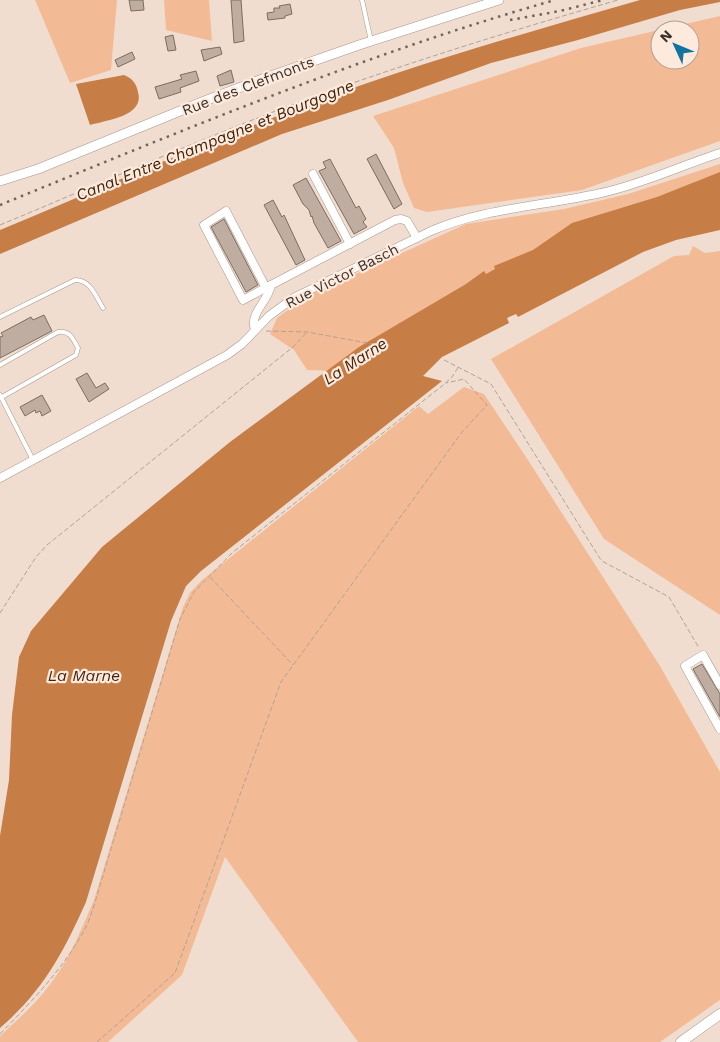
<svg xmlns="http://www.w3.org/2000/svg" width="720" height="1042" viewBox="0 0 720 1042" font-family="'Work Sans',sans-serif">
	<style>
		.green { fill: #f3bb95; fill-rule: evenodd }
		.water { fill: #c67d46 }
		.building { fill: #bfada1; stroke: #7d6c61 }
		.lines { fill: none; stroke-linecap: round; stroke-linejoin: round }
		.service-casing { stroke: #a9978c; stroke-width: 5 }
		.minor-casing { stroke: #a9978c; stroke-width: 9 }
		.tertiary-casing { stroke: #a9978c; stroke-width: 10 }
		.secondary-casing { stroke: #a9978c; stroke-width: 11 }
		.path { stroke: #b0a297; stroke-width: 1; stroke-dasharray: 5 2.5; stroke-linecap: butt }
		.service { stroke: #fff; stroke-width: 4 }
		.minor { stroke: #fff; stroke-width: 8 }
		.tertiary { stroke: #fff; stroke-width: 9 }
		.secondary { stroke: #fff; stroke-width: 10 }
		.rail { stroke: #6f655d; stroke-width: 2.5; stroke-dasharray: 2.5 5; stroke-linecap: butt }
		.labels { text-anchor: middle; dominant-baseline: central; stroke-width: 4.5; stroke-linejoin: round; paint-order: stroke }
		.street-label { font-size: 15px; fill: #38312c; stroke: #fdeadd }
		.water-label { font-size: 16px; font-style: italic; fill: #42240c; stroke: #fdeadd }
	</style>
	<rect width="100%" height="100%" fill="#f0ddd0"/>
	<!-- green -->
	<g class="green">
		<path d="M35,0H117L111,70L70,83Z"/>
		<path d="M164,0H209L212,41L166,30Z"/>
		<path d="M720,16V141L582,190L427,212L414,208L403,183L394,148L373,116L581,48ZM660,30H690V60H660Z"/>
		<path d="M720,164V184L336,371L307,370L294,350L270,334L277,318L305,297L466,224L564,209L628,194Z"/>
		<path d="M693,246L705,253L720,251V615L604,539L491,359L674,256L689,255Z"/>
		<path d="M464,387L484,394L526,457L660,666L720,772V1000L660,1042H358L225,857L182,975L108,1042H0V1036C18,1019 37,1003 51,983C70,958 82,928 94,900L183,607L190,593L201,581L419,406L428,414Z"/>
	</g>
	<!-- water -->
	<g class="water">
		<path d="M640,0H720V2L680,10L578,40L491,63L388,100L282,134L0,254V230C93,191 185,151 280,115C397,69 519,35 640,0Z"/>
		<path d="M124,75C133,79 136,83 138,92C145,116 107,120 90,125L76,84Z"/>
		<path d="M720,172V230L676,240L643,252L518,317L516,314L507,318L509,323L442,357L423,376L442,381L201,571L186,586L171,621L86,902C63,953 43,991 0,1028V836L9,780L12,715L19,657L31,631L102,547L230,442L359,347L466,284L484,271L486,274L495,269L494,266L533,250L572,223L657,197Z"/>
	</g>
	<!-- building -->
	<g class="building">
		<path d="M129,0H143L144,10L131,11Z"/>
		<path d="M231,0H241L244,41L234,43Z"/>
		<path d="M290,4L292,14L285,16V18L268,20L267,13L274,12V8H280L279,6Z"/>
		<path d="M173,35L176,50L168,51L165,37Z"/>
		<path d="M220,47L222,54L204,61L201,50Z"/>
		<path d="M132,52L135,59L118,67L115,60Z"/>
		<path d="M231,70L234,82L220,86L217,76Z"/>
		<path d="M196,71L199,81L180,88L181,92L159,99L155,87L182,79L180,75Z"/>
		<path d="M376,154L402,204L394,209L367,159Z"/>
		<path d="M330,159L356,208L359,206L366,219L363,222L367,227L354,234L319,171L326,168L323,162Z"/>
		<path d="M306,178L341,241L328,248L314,223L312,216L311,217L309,210L303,204L293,185Z"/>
		<path d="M273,200L282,217L284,215L305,260L296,265L264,205Z"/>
		<path d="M224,219L258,285L246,292L211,227Z"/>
		<path d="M44,315L52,331L0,358V337L3,336L1,333L31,317L33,320Z"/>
		<path d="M87,373L96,388L105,383L109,389L89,402L76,379Z"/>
		<path d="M42,395L51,411L42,416L40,411L36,413L35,410L25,416L20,407Z"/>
		<path d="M702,664L720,694V717L693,669Z"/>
	</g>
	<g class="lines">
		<defs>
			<g id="service">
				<path d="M362,0L371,41"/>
				<path d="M0,317L75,280C91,280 96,297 103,308"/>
				<path d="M0,365L58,332C70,330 73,339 78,348L76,355L2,397"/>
				<path d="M0,395L33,460"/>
			</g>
			<g id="minor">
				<path d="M313,174L350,244"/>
				<path d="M266,288L226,211L204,225L243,300L271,285"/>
				<path d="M255,330C249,313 268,302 271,285L395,220L401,219L407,221L417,238"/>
				<path d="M0,478L227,355L242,344L269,316L295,297L431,231C484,208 544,206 601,193C642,184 680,166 720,153"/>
				<path d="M720,685L703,655L685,666L720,729"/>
			</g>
			<path id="tertiary" d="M0,181L38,169L202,102L265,78L359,45L499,0"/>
			<path id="secondary" d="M681,1042L720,1014"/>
		</defs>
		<!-- service casing -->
		<use href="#service" class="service-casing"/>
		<!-- minor casing -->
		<use href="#minor" class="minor-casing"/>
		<!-- tertiary casing -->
		<use href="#tertiary" class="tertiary-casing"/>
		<!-- secondary casing -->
		<use href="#secondary" class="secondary-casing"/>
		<!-- path -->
		<g class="path">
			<path d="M0,225C99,184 197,140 297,103C403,64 510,31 618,0"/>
			<path d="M266,331L307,332L373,344"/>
			<path d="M444,360L491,384L599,557L602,561L669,597L699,648"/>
			<path d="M210,577L293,665"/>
			<path d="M0,613L36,557L47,545L293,347L307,332"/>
			<path d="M0,1034C32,1001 63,969 85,929C91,917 95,902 99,889L180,619L194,592L232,553L442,386L452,377L459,366"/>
			<path d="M97,1042L175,973L281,682L462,432L487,405L464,379L446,383"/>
		</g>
		<!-- service -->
		<use href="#service" class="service"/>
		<!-- minor -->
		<use href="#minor" class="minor"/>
		<!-- tertiary -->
		<use href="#tertiary" class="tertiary"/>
		<!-- secondary -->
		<use href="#secondary" class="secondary"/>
		<!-- rail -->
		<g class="rail">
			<path d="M510,20L560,11L603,0"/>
			<path d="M0,205C183,130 365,54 555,0"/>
		</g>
	</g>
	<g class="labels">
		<!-- street labels -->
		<g class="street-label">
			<text transform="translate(248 86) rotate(-21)">Rue des Clefmonts</text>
			<text transform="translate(342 276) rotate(-27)">Rue Victor Basch</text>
		</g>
		<!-- water labels -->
		<g class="water-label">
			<text transform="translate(215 140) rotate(-22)">Canal Entre Champagne et Bourgogne</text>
			<text transform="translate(355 361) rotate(-33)">La Marne</text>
			<text x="84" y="675">La Marne</text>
		</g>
	</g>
	<!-- north arrow -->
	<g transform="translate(675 45) rotate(314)"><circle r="24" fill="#fdeadd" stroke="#aea096"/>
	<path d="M0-4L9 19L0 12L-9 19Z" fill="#1173a0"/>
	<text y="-8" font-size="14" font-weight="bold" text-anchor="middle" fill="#38312c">N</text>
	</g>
</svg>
